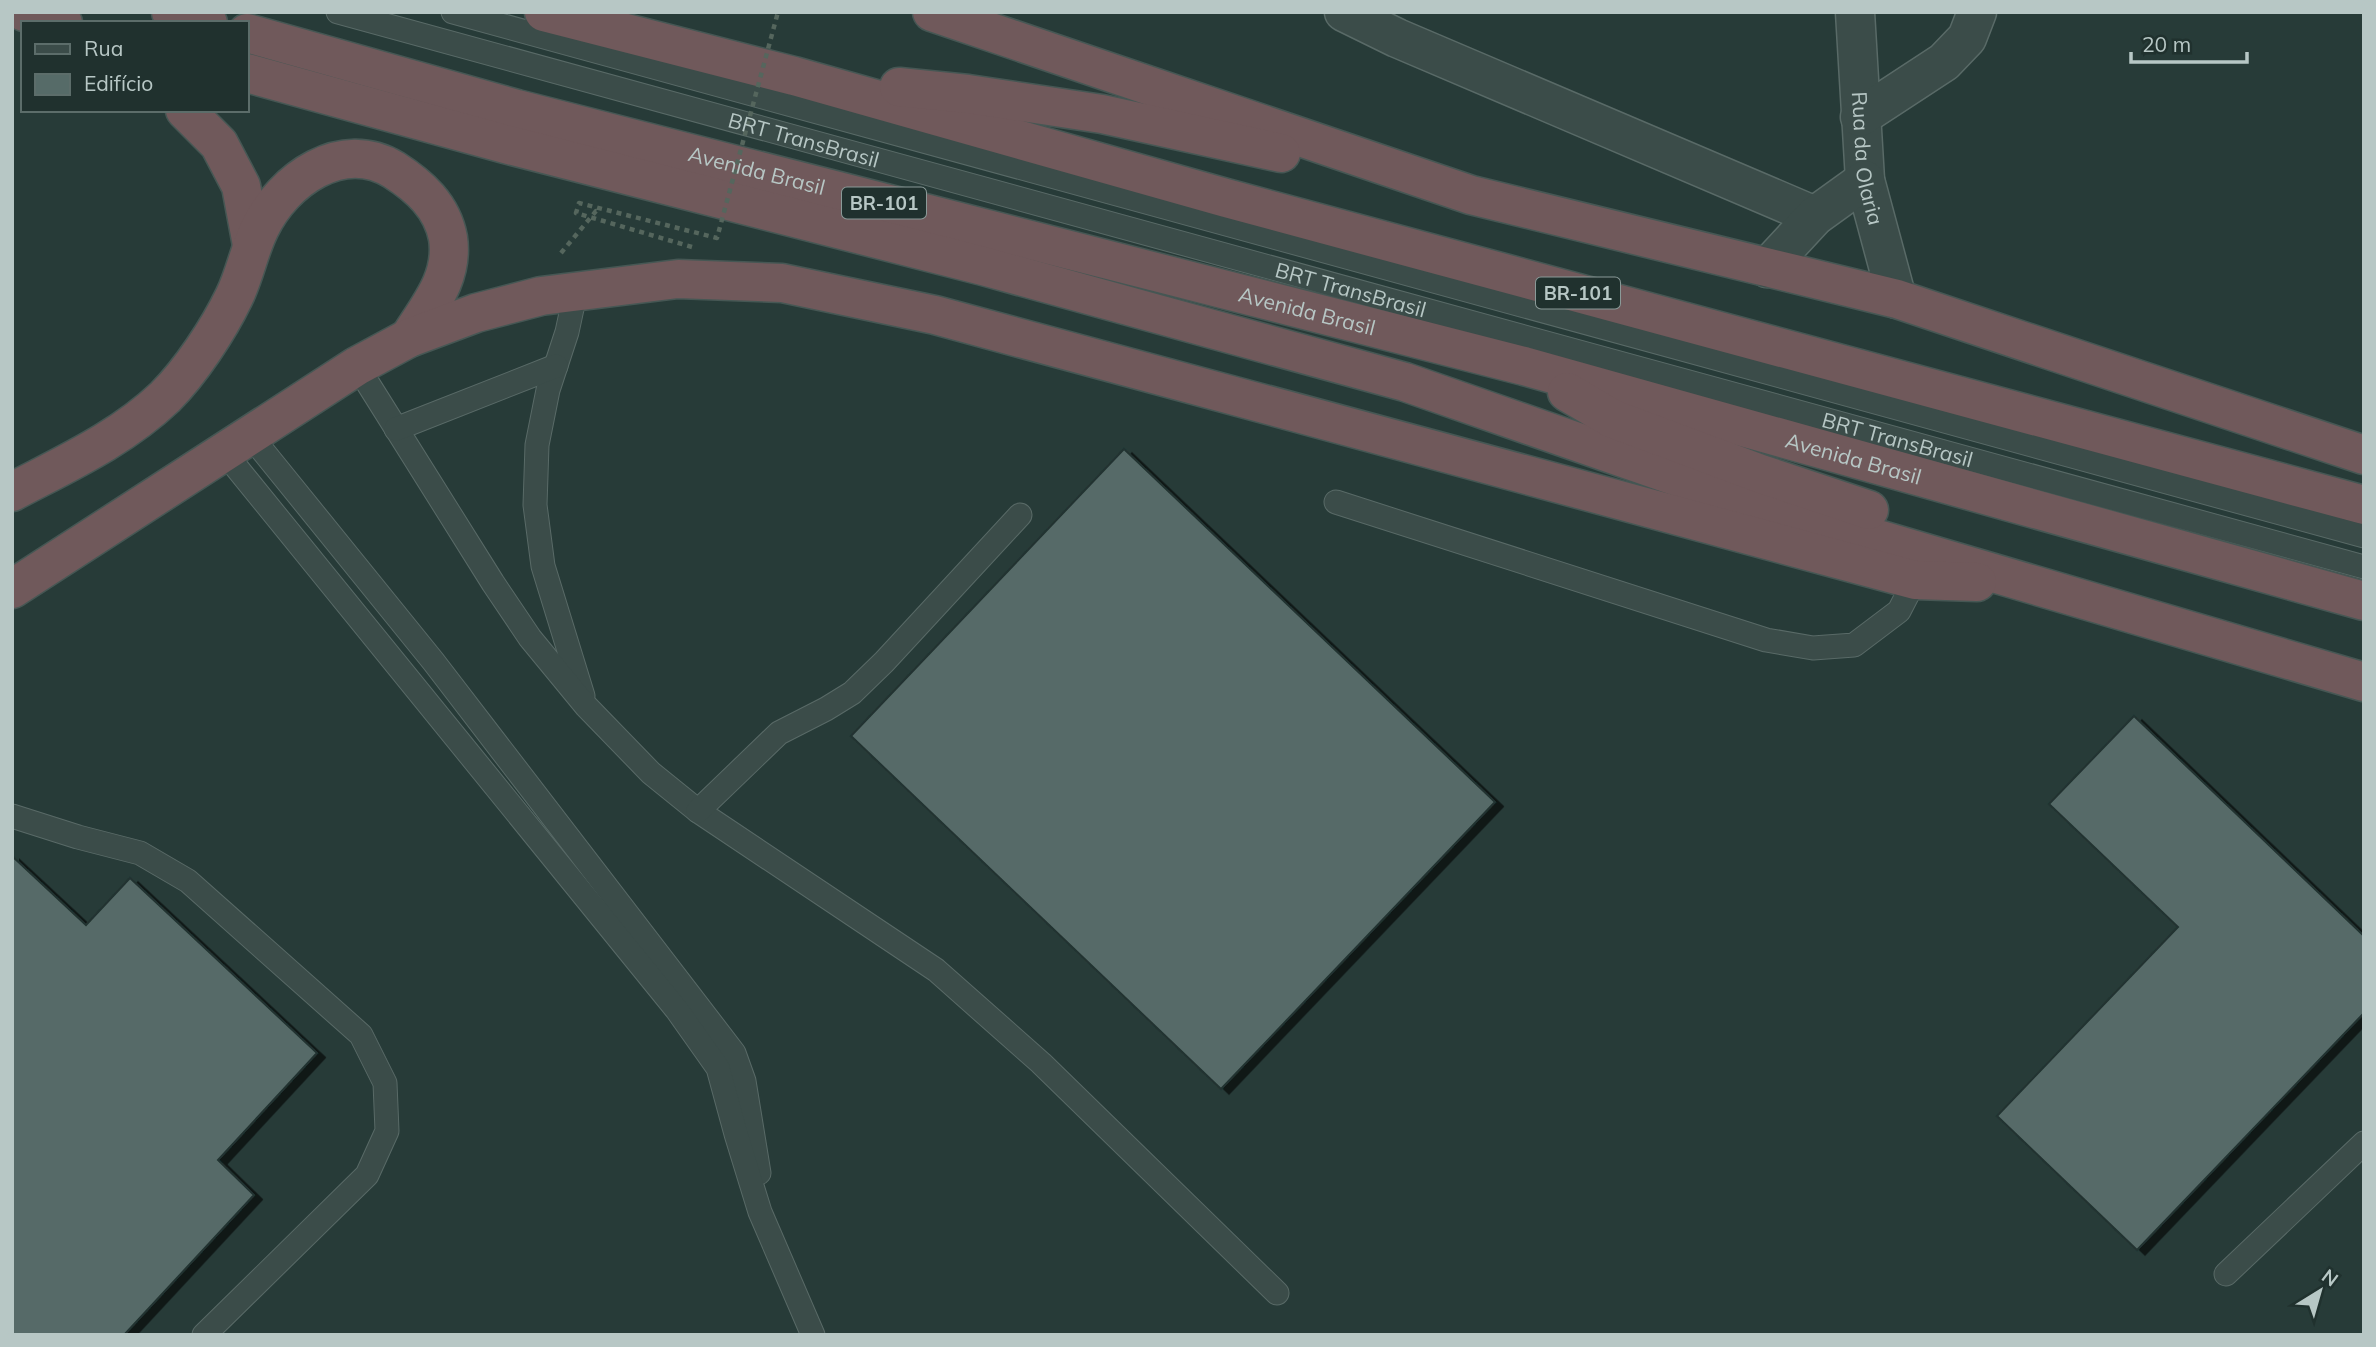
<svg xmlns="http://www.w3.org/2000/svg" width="2376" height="1347" viewBox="0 0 2376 1347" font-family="Mulish,sans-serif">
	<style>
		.building { fill: #566b68; stroke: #223330; stroke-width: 2; filter: url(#shadow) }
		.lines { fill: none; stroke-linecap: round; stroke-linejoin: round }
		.lane-casing { stroke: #596a67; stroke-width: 25 }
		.street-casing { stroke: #596a67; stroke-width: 41 }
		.highway-casing { stroke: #465754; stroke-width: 41 }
		.path { stroke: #55665d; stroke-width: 4.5; stroke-dasharray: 5 5; stroke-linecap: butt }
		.lane { stroke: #3b4c49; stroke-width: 23 }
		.street { stroke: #3b4c49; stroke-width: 38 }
		.highway { stroke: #70595b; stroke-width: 38 }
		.path-bridge { stroke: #55665d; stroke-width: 4.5; stroke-dasharray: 5 5; stroke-linecap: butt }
		.labels { text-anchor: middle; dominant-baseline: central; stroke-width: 6; stroke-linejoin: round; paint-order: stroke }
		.shield { fill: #20312e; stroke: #8a9a98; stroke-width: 2 }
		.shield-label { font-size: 19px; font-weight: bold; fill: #b7c7c5 }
		.street-label { font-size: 21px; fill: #b7c7c5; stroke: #20312e }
	</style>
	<defs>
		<filter id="shadow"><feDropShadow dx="8" dy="4.5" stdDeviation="0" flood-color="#0009"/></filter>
	</defs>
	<rect width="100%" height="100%" fill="#273b38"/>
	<!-- building -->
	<g class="building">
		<path d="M1124,449L1495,802L1221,1089L851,736Z"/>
		<path d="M2134,716L2364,936V1013L2137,1250L1997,1116L2178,927L2049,804Z"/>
		<path d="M12,856L86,925L130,878L317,1053L218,1160L254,1195L124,1335H12Z"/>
	</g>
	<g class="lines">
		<defs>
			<g id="lane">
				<path id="s1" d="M338,12L2364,567"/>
				<path d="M453,12L2364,536"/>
				<path d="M576,290L567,332L548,390L537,445L535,505L543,566L583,696"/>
				<path d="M357,366L493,583L530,638L586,706L651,773L698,811L936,970L1041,1063L1277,1293"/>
				<path d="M396,429L556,366"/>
				<path d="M250,435L433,661L734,1053L744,1081L759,1173"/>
				<path d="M224,452L677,1010L718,1068L736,1134L760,1212L813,1335"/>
				<path d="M1336,502L1766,640L1813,648L1854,645L1899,611L1915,580"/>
				<path d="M698,811L779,733L826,709L852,693L884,662L1020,515"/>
				<path d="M12,816L78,837L140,853L188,881L361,1035L385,1083L387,1131L367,1175L204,1335"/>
				<path d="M2226,1274L2364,1143"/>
			</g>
			<g id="street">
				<path d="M1344,12L1397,38L1815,216"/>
				<path id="s2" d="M1855,12L1865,180L1897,299"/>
				<path d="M1860,117L1944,62L1967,38L1977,12"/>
				<path d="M1767,268L1815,216L1865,180"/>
			</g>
			<g id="highway">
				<path d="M24,12L63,23"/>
				<path d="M171,12L208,23"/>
				<path d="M544,12L794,76L1226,198L2364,505"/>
				<path d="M932,12L1471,195L1897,299L2364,455"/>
				<path id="s3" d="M247,33L517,109L1524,366L2364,601"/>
				<path d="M247,73L505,144L983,266L1405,382L1735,497L2364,682"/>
				<path d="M899,87L968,94L1102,114L1281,153"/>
				<path d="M185,110L219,144L241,186L252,245"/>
				<path d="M1567,392L1613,419L1761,474L1869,510"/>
				<path d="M12,492C65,464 121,439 165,397C191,371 218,330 234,297C245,275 249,250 260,228C283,180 342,138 394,170C419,186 442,206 448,238C454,278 429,306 409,338"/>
				<path d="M12,589L357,366L409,338L476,313L541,296L678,279L782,283L935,315L1915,580L1977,582"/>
			</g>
		</defs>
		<!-- lane casing -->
		<use href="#lane" class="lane-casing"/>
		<!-- street casing -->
		<use href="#street" class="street-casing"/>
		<!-- highway casing -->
		<use href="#highway" class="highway-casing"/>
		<!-- path -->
		<path class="path" d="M561,253L596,211L599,212"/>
		<!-- lane -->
		<use href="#lane" class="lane"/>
		<!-- street -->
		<use href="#street" class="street"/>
		<!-- highway -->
		<use href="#highway" class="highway"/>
		<!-- path-bridge -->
		<path class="path-bridge" d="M692,247L576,213L579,203L717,238L778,12"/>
	</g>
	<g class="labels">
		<!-- shield labels -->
		<g class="shield">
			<rect x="842" y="187.5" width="84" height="31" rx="5"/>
			<rect x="1536" y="277.5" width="84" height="31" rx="5"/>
		</g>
		<g class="shield-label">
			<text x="884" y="203">BR-101</text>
			<text x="1578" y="293">BR-101</text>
		</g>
		<!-- street labels -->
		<g class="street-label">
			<text stroke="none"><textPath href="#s1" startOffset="483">BRT TransBrasil</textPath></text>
			<text stroke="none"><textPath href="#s2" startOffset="147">Rua da Olaria</textPath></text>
			<text stroke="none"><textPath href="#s3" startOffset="528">Avenida Brasil</textPath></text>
			<text stroke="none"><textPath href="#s1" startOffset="1050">BRT TransBrasil</textPath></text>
			<text stroke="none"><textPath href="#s3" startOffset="1096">Avenida Brasil</textPath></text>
			<text stroke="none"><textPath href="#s1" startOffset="1617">BRT TransBrasil</textPath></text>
			<text stroke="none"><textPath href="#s3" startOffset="1662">Avenida Brasil</textPath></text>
		</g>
	</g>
	<!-- border -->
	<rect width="2376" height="1347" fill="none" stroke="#b7c7c5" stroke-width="28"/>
	<!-- legend -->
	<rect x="21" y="21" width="228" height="91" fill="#20312e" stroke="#5c6d6a" stroke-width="2"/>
	<rect x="35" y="44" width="35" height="10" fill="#3b4c49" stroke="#5c6d6a" stroke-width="2"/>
	<text x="84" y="56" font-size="21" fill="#b7c7c5">Rua</text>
	<rect x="35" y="74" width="35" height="21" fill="#566b68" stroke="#5c6d6a" stroke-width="2"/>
	<text x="84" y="91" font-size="21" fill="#b7c7c5">Edifício</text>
	<!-- north arrow -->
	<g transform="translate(2320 1291) rotate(37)" stroke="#20312e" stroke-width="5" paint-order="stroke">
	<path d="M0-5L12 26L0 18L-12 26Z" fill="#b7c7c5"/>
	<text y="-10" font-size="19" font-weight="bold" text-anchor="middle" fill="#b7c7c5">N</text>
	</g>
	<!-- scale -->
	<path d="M2131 52v10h116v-10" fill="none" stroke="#b7c7c5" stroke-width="3.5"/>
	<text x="2142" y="52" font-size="21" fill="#b7c7c5" stroke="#20312e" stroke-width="5" paint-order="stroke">20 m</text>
</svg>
